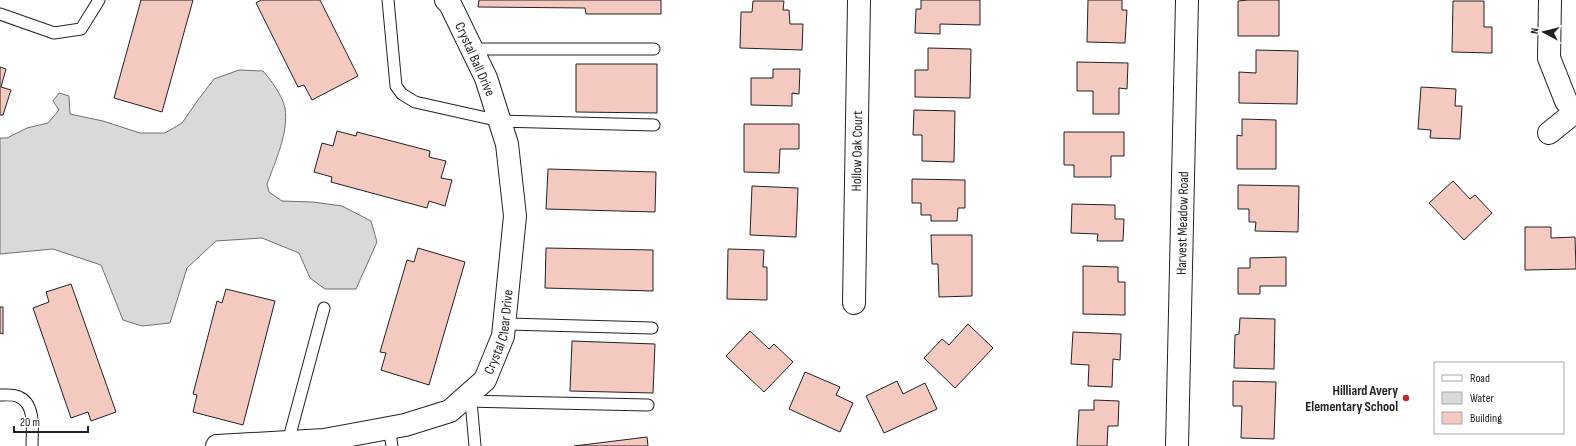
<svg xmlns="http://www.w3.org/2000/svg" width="1576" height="446" viewBox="0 0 1576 446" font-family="'Sofia Sans Condensed',sans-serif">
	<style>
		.water { fill: #d9d9d9; stroke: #6f6f6f }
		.building { fill: #f3c9c0; stroke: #222 }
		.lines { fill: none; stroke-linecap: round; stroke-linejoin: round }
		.service-casing { stroke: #222; stroke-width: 13 }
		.minor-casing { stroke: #222; stroke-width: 24 }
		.service { stroke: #fff; stroke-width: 11 }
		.minor { stroke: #fff; stroke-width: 22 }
		.poi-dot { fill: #c62828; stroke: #fff; stroke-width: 1.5 }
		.labels { text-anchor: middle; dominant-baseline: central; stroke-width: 3; stroke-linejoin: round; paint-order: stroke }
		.street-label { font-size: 14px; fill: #222; stroke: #fff }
		.poi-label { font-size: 14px; font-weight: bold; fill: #222; stroke: #fff; text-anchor: end }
	</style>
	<rect width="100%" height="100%" fill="#fff"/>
	<!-- water -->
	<path class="water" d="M239,70L263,71C271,80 282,95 285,108C289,132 275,162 267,184L269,192L282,201L313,202L342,206L371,221L377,242L356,289H325L310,278L299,253L262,238L216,241L187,268L170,323L142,326L123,320L101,265L53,249L0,254V138H7L27,128L48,123L59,110L53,101L59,93L69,96L70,114L103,121L140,133H165L182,123L198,100L214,79Z"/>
	<!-- building -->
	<g class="building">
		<path d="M141,0H193L162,112L114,98Z"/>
		<path d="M261,0H320L358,76L312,100L304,85L298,87L256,3Z"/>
		<path d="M479,0H661V14H586L585,8L478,7Z"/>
		<path d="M921,0H980V25L940,24V34L915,33L916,9H921Z"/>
		<path d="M1088,0H1122V10H1127L1125,43L1087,42Z"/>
		<path d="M1248,0H1279V36H1238V1Z"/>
		<path d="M753,1H784L783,10H789L790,24H803L802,50L740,48L741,12H752Z"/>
		<path d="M1453,1H1484V27H1492V53L1452,52Z"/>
		<path d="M928,48L971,49L970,98L915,97V70H928Z"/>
		<path d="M1256,50L1298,51L1297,104L1239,103V72L1256,73Z"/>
		<path d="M1077,62L1128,63L1127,89L1119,88V114H1093V91H1077Z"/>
		<path d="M576,64H657V113L576,112Z"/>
		<path d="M0,67L6,69L1,87L11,90L3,115H0Z"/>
		<path d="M773,69H800L799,94L792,93V106L751,105V78H773Z"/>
		<path d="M1421,87L1456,89L1455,106H1462L1460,139L1430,138L1431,130L1418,129Z"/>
		<path d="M914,110L955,111L954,162L922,161V135H913Z"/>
		<path d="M1242,119L1276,120V169H1237V135L1242,136Z"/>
		<path d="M744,124H799V149H780L779,173L744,172Z"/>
		<path d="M337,131L356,136L357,132L430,151L429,157L446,161L441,178L452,180L445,206L429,201L427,208L331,182L332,177L314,172L322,143L333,146Z"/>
		<path d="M1064,132H1124V156H1111V177H1074V165H1064Z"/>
		<path d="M548,169L656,172L655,212L546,209Z"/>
		<path d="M912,179L965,180V208H958L957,221H931V215H921V203H912Z"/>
		<path d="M1453,181L1470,199L1475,195L1492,213L1464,240L1429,203Z"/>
		<path d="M1238,185L1299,186L1298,232L1255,231L1256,222H1249V209H1238Z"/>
		<path d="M752,186L798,188L796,237L750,235Z"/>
		<path d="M1072,204L1115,205V219H1124L1123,241H1097L1098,234L1071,233Z"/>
		<path d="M1525,227H1551V238L1575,237L1576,269L1525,270Z"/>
		<path d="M931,235H972V296L939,297L938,264H932Z"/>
		<path d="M418,248L465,262L429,385L381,370L386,353L380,352L407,260L414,262Z"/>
		<path d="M546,248L653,250V291L545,288Z"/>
		<path d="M728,249L764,250L763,267H767V300L727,299Z"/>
		<path d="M1286,257V286H1260V294H1238V268H1250V258Z"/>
		<path d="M1083,266L1118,267V282H1125V315L1083,314Z"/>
		<path d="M71,284L116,412L91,421L88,412L71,418L33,308L49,302L46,292Z"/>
		<path d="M226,289L275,301L243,425L193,412L197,395L193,394L217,301L222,303Z"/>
		<path d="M0,307H3V334L0,333Z"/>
		<path d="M1240,318L1275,319L1274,369L1234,368L1235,335L1239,334Z"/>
		<path d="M968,324L993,348L955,388L924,358L942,339L949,345Z"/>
		<path d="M750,331L769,349L774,344L793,362L764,392L726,356Z"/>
		<path d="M1073,332L1121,334L1120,360L1113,359L1112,387L1088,386L1089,365L1071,364Z"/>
		<path d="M572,341L655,344L653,393L570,391Z"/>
		<path d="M805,372L840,387L836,395L853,403L840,432L789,409Z"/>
		<path d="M897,381L903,394L925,383L937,409L884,433L866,396Z"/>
		<path d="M1233,381L1276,382L1274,439L1241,438L1242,406H1233Z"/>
		<path d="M1094,400L1119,401L1118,426H1108L1107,446H1077L1079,410H1094Z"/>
		<path d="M647,437L648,446H574Z"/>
	</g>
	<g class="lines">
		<defs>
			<g id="service">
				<path d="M388,0L396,86L402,94L415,102L500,121L654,125"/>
				<path d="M0,14L54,33L81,29L99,0"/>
				<path d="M471,49H654"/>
				<path d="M505,324L652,328"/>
				<path d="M0,395C6,395 14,394 19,397C36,404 32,431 32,446"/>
				<path d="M464,401L648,405"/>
				<path d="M471,401L475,446"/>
				<path d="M389,428L392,446"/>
				<path d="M288,442L324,308"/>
			</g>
			<g id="minor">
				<path d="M1550,0L1549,58L1566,101L1576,113"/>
				<path d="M1549,133L1575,112"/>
				<path id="s1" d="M854,303L859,0"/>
				<path id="s2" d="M217,446L324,440L405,425L450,411L485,380L503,336L515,216L507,144L486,78L450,4L446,0"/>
				<path id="s3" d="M1177,446L1187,0"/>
			</g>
		</defs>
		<!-- service casing -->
		<use href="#service" class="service-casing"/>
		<!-- minor casing -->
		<use href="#minor" class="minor-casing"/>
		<!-- service -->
		<use href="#service" class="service"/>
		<!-- minor -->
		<use href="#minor" class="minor"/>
	</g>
	<!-- markers -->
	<circle class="poi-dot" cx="1406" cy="398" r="4"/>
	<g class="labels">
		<!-- street labels -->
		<g class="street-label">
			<text transform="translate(475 59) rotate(66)">Crystal Ball Drive</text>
			<text stroke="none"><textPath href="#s1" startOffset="152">Hollow Oak Court</textPath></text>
			<text stroke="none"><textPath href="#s3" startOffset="223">Harvest Meadow Road</textPath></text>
			<text stroke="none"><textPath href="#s2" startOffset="334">Crystal Clear Drive</textPath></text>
		</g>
		<!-- poi labels -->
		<g class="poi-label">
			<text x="1398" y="390">Hilliard Avery<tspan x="1398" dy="16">Elementary School</tspan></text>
		</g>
	</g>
	<!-- legend -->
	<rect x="1434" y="362" width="130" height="72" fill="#ffffff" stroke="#a7a7a7"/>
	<rect x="1442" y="375" width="20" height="6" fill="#ffffff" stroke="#a7a7a7"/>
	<text x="1470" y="382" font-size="12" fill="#222222">Road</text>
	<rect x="1442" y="392" width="20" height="12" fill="#d9d9d9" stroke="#a7a7a7"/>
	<text x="1470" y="402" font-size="12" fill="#222222">Water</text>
	<rect x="1442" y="412" width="20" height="12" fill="#f3c9c0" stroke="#a7a7a7"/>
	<text x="1470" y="422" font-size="12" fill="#222222">Building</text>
	<!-- north arrow -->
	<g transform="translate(1544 32) rotate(277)" stroke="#ffffff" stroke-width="3" paint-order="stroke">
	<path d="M0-3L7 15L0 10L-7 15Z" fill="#222222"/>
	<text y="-6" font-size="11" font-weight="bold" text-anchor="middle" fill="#222222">N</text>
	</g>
	<!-- scale -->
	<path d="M14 426v6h74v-6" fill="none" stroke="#222222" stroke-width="2"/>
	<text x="20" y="426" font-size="12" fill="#222222" stroke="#ffffff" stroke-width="3" paint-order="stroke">20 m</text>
</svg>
